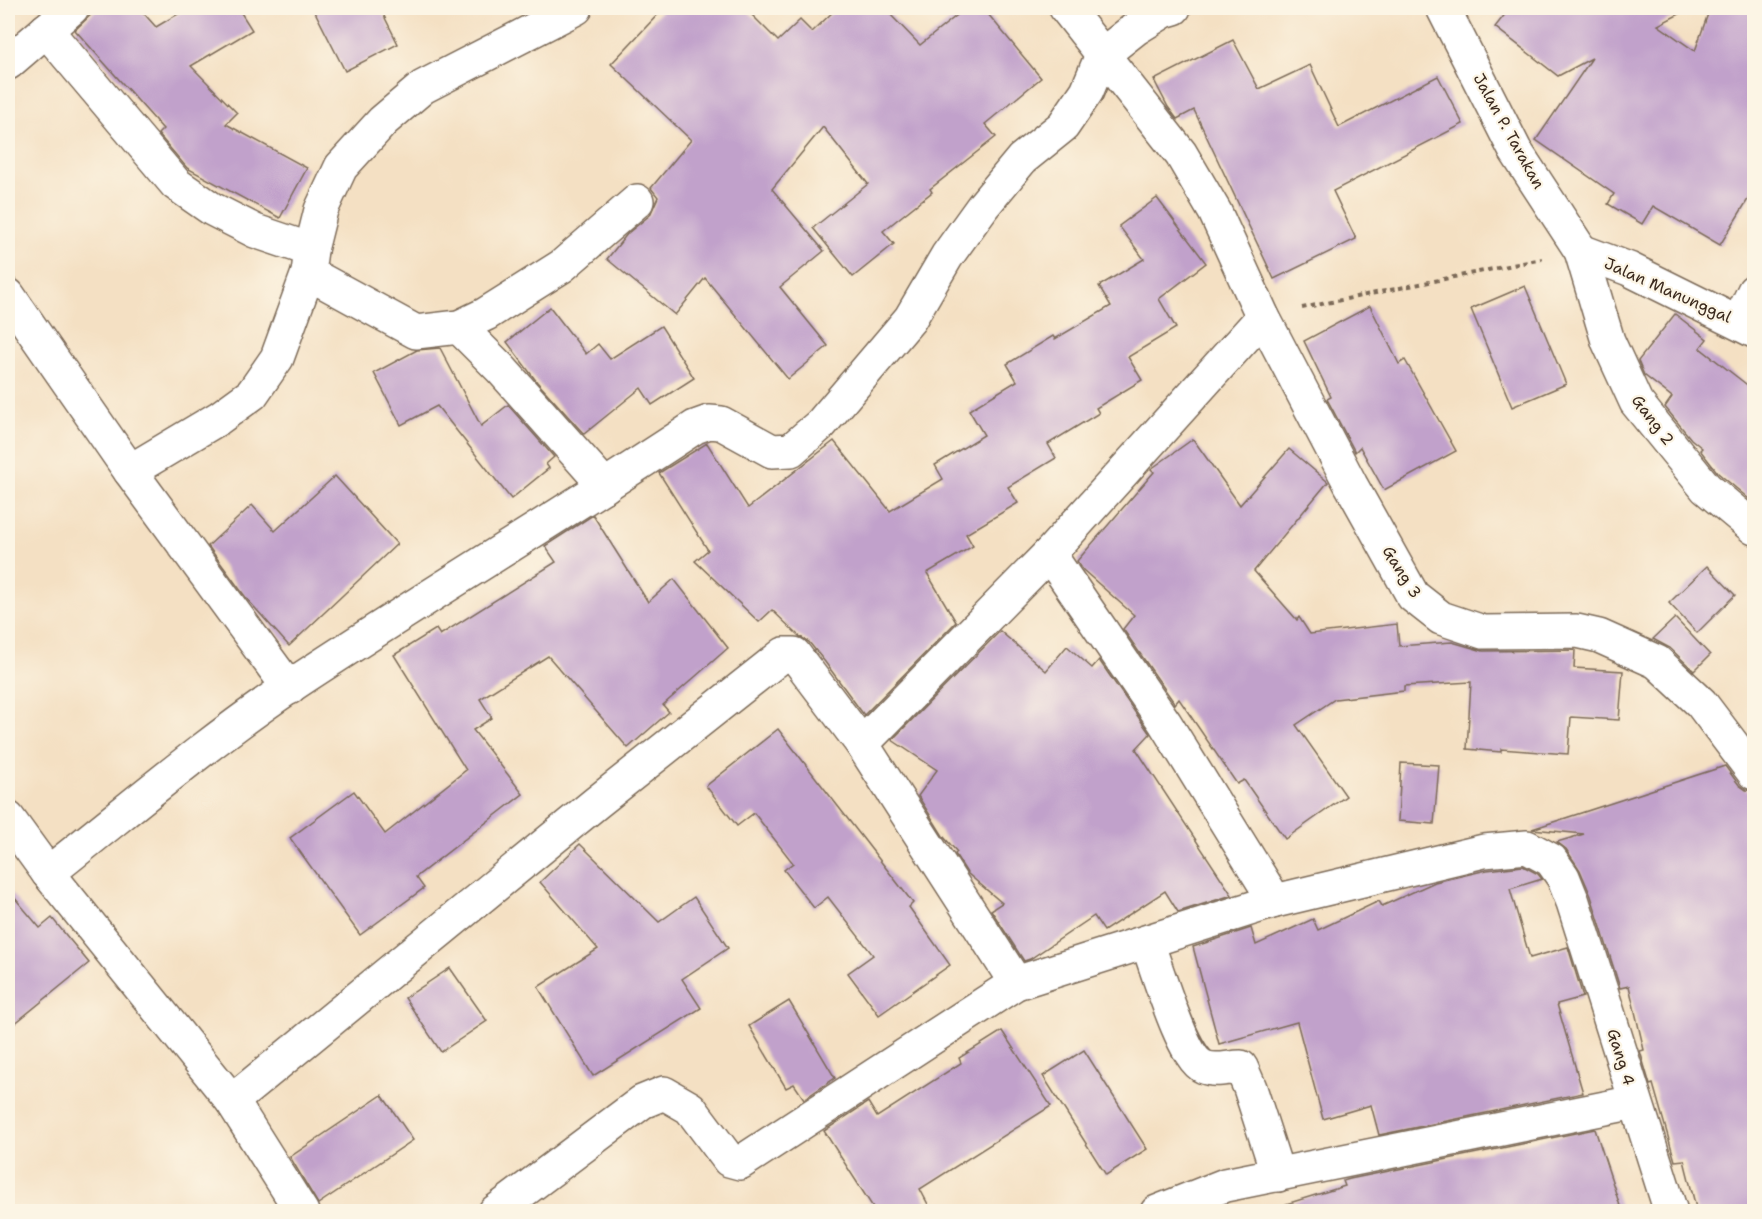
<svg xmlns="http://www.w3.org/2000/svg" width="1762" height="1219" viewBox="0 0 1762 1219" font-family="'Shantell Sans',sans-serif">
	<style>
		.building { fill: #c1a1cb }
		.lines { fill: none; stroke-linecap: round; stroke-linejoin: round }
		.minor-casing { stroke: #7c6a58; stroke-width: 36 }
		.path { stroke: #7c6a58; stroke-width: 4; stroke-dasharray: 4.5 4.5; stroke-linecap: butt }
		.minor { stroke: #fff; stroke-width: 33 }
		.labels { text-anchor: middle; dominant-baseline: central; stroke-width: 4.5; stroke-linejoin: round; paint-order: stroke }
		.street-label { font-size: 16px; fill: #3b2a1e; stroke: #fcf5e5 }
	</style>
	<rect width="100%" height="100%" fill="#fcf5e5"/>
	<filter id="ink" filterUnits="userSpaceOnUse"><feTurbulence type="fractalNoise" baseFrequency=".0167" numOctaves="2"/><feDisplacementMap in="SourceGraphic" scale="12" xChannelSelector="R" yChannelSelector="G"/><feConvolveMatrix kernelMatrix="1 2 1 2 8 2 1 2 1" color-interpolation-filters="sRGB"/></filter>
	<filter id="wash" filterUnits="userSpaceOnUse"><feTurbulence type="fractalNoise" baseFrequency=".008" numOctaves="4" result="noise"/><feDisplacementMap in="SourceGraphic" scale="24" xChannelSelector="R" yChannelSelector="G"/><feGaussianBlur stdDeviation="1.35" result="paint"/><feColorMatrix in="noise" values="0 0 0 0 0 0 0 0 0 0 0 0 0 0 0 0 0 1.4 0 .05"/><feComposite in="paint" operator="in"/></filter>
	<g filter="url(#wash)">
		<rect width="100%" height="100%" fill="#f4e0c3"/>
		<g id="blocks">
			<!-- building -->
			<g class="building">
				<path d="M98,8H139L156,27L188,8H238L252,30L191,66L237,113L226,124L307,168L280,218L187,168L158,134L163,129L75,30Z"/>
				<path d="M313,8H380L398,44L345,71Z"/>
				<path d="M664,8H745L778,41L800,20L812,32L837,8H884L920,45L966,8H983L1041,78L985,124L996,137L930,189L932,192L883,231L894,244L853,277L813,228L868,184L823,127L772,189L824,251L780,287L828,346L788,379L705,278L675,315L607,259L628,233L650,215L658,197L651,188L691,140L611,64Z"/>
				<path d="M1510,8H1691L1658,25L1695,51L1710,8H1755V188L1720,245L1653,206L1642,224L1608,204L1614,194L1536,140L1592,58L1558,76L1495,27Z"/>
				<path d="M1233,40L1259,89L1310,65L1339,127L1438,76L1463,124L1333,191L1356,239L1274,279L1194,110L1177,119L1168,107L1154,80Z"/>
				<path d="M1157,198L1206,263L1159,299L1176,328L1128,357L1142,380L1096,408L1099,413L1048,444L1056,458L1008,487L1018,503L966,534L973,546L927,573L956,622L864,715L825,662L809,642L799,636L772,610L759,622L695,561L708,550L659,473L707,443L748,508L834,441L890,511L943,479L935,465L984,435L969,410L1017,381L1007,364L1053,336L1055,339L1111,306L1099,286L1144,259L1119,226Z"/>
				<path d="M1525,286L1566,384L1512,407L1471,309Z"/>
				<path d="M1370,306L1399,364L1405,360L1456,451L1384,490L1360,447L1355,452L1327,399L1331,397L1304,341Z"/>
				<path d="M550,307L586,354L598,344L610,359L661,326L694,378L652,405L641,388L584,434L537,382L507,342Z"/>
				<path d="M1675,314L1707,339L1700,348L1755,391V504L1718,473L1700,450L1702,448L1691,439L1665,407L1672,397L1644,375L1638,361Z"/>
				<path d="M440,348L481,426L508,405L554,457L546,464L549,468L511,499L437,406L401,425L374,373L417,350Z"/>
				<path d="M1193,439L1240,505L1289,449L1328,482L1254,571L1297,620L1299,617L1310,634L1397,624L1399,646L1452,642L1483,651L1575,650L1574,668L1623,671L1619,720L1571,717L1568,754L1501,749V752L1467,749L1471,682L1404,686V691L1335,699L1296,725L1346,796L1285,839L1244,780L1237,784L1179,699L1175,704L1123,629L1134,615L1083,570L1077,561L1154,472L1151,469Z"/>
				<path d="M335,476L397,544L289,646L247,599L208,546L252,505L275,531Z"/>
				<path d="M593,515L648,602L674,579L728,648L663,705L669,712L628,748L548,656L480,699L492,718L473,730L523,794L416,877L424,888L360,935L290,838L354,791L385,834L466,770L394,655L436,629L440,635L556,562L545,546Z"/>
				<path d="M1707,566L1735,595L1697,633L1669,603Z"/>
				<path d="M1675,618L1710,655L1694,671L1670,648L1653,639Z"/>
				<path d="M1000,631L1046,671L1067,646L1092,668L1099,660L1150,734L1136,749L1232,895L1178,912L1165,891L1104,931L1094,916L1030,959L1024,961L991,910L1002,903L967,873L955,854L957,852L943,836L918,796L937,770L892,740Z"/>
				<path d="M778,729L913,903L909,907L950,965L879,1015L848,973L873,955L828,897L814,908L784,870L793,863L754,813L737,826L706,786Z"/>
				<path d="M1401,763L1439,765L1434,824L1398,821Z"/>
				<path d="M1725,766L1739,785L1746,790L1755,791V1207L1737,1212H1697L1684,1160L1675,1161L1653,1084L1650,1085L1640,1051L1644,1050L1629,986L1620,988L1591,896L1580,870L1566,849L1557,842L1584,834L1532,829Z"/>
				<path d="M580,844L659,922L694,897L728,948L682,979L701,1008L593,1076L538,987L598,949L540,882Z"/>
				<path d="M1523,866L1538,874L1542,879L1510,889L1530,958L1568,947L1583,997L1557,1004L1583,1093L1379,1135L1371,1105L1323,1119L1297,1022L1219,1044L1193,947L1251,928L1256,945L1313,919L1318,930L1379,901L1382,906L1435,882L1487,870Z"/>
				<path d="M8,890L40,928L52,918L89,963L8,1029Z"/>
				<path d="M450,968L487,1021L441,1052L405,998Z"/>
				<path d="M789,1001L835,1078L804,1099L794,1084L786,1088L749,1026Z"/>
				<path d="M1002,1031L1051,1106L920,1189L932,1212H876L824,1131L868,1102L877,1117L961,1063L959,1058Z"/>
				<path d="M1084,1050L1147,1149L1106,1175L1043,1076Z"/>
				<path d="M382,1095L413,1140L318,1204L290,1157Z"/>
				<path d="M1595,1129L1622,1212H1287L1286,1204L1345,1186L1343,1181L1350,1179Z"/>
			</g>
		</g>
	</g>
	<g filter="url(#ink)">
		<use href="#blocks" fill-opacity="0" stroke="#7c6a58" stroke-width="1.5"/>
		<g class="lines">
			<defs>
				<g id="minor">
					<path d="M1066,8L1181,154L1215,212L1263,317L1351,485L1413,596L1441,618L1483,632L1577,631L1599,636L1657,662L1701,703L1754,773"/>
					<path d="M1443,8L1515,150L1581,251L1608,341L1636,402L1706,488L1754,528"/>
					<path d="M46,30L176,184L212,209L255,231L311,250"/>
					<path d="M8,63L72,8"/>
					<path d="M1581,251L1629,269L1754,331"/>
					<path d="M308,273L416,332L459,327L486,314L562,266L637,201"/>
					<path d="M8,295L130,471L289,688"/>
					<path d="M1739,322L1754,291"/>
					<path d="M459,327L501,369L605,486"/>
					<path d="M130,471L219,418L252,394L277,358L308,273L311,250L321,210L341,167L383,121L423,87L576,8"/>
					<path d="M1049,554L1165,723L1275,901"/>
					<path d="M862,744L1049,554L1263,317"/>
					<path d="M8,818L48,873L232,1101L302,1212"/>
					<path d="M48,873C128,810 205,744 289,687C423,598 561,516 695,427L709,422L721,423L772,451L791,450L821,424L910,319L947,256L983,206L1022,159L1063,126L1087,91L1102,55L1135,29L1164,11L1174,8"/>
					<path d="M1147,942C1156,966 1183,1059 1204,1067C1216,1072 1229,1067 1241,1067L1250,1088L1278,1175"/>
					<path d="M232,1101L596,803L784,654H794L862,744L1016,983"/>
					<path d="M495,1212L642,1102L664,1093L690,1108L729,1160L740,1163L1016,983L1275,901L1484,851L1527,847L1551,860L1563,877L1573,902L1671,1212"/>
					<path d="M1157,1212L1225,1185L1635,1102"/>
				</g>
			</defs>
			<!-- minor casing -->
			<use href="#minor" class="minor-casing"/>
			<!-- path -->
			<path class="path" d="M1302,308L1542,259"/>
			<!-- minor -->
			<use href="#minor" class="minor"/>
		</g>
	</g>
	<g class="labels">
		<!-- street labels -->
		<g class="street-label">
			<text transform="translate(1509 131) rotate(61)">Jalan P. Tarakan</text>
			<text transform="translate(1668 290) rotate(24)">Jalan Manunggal</text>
			<text transform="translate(1653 420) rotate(53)">Gang 2</text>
			<text transform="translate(1402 572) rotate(58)">Gang 3</text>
			<text transform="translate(1621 1057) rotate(73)">Gang 4</text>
		</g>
	</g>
	<!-- margin -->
	<rect width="1762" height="1219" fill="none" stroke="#fcf5e5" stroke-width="30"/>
</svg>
